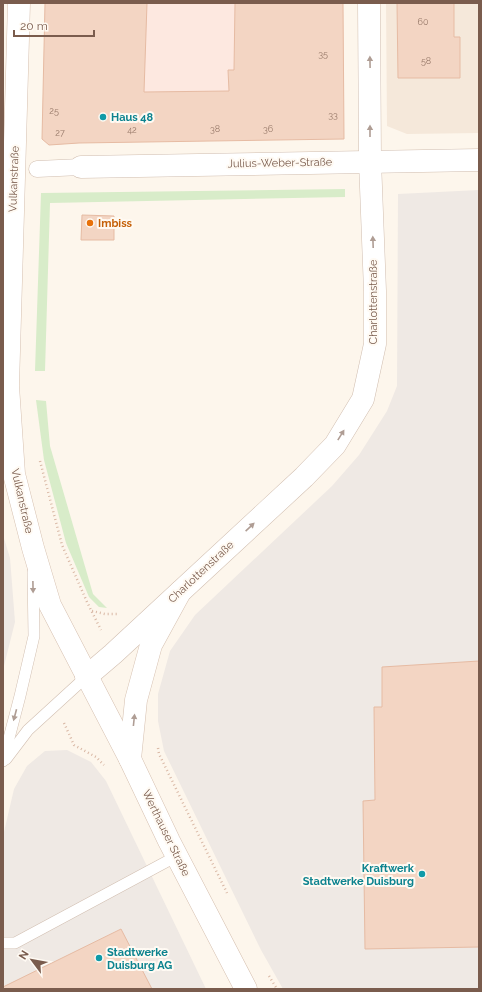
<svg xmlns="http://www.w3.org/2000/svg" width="482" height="992" viewBox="0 0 482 992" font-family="Raleway,sans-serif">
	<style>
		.residential { fill: #f5e8da }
		.commercial { fill: #fde8e0 }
		.industrial { fill: #efe9e4 }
		.green { fill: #d8ecc9 }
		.building { fill: #f3d5c3; stroke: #e6bba3 }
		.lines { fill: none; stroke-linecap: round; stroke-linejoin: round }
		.service-casing { stroke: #d1beb0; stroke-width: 12 }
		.pedestrian-casing { stroke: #d1beb0; stroke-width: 17 }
		.minor-casing { stroke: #d1beb0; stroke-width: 23 }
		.secondary-casing { stroke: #d6c0b0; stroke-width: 23 }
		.path { stroke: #d9b8a5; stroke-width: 2.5; stroke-dasharray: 1 3; stroke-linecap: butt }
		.service { stroke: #fff; stroke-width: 11 }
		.pedestrian { stroke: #fff; stroke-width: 16 }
		.minor { stroke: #fff; stroke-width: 22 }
		.secondary { stroke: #fff; stroke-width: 22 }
		.oneway { fill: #af9d94 }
		.culture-dot { fill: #0f9aa8; stroke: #fffaf3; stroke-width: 1.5 }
		.food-dot { fill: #e8710a; stroke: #fffaf3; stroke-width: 1.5 }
		.labels { text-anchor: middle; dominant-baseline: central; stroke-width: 4; stroke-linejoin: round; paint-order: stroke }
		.number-label { font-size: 9px; fill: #987a6a }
		.culture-label { font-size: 11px; font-weight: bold; fill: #0d838f; stroke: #fffaf3; text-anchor: start }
		.street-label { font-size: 11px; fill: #7a5c4d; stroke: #fffaf3 }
		.food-label { font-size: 11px; font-weight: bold; fill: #c56008; stroke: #fffaf3; text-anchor: start }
	</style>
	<rect width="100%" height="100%" fill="#fdf6ec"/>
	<!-- residential -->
	<path class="residential" d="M386,3H479V133L407,134L387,126Z"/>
	<!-- commercial -->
	<path class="commercial" d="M45,3H343L344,139L79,143L49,145L42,139Z"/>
	<!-- industrial -->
	<g class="industrial">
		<path d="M479,190V989H283L261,950L164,751L158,721V694L170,651L195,615L332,486L359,455L387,411L397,386L398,194Z"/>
		<path d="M3,535L10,558L15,622L3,670Z"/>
		<path d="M67,750L91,762L106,781L206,989H3V832H4L14,789L27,766L45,751Z"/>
	</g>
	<!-- green -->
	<g class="green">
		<path d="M345,189V197L50,203L45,371H35L41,193Z"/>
		<path d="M36,400L46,401L50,446L93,594L107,608L99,607L89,597L66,543L44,460Z"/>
	</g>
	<!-- building -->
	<g class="building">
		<path d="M45,3H147L144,92L229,91L228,70H234L235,3H343L344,139L79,143L49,145L42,139Z"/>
		<path d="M397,3H454V37H460V78H398Z"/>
		<path d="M82,215L114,216V240H81Z"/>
		<path d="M479,661V947L365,949L363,801L375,800L374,707H382V667Z"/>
		<path d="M121,929L152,989H3V987Z"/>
	</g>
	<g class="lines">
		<defs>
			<g id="service">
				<path d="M6,759L28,730L86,677"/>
				<path d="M3,761L20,696L34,636L33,572"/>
				<path d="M3,943H15L177,856"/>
			</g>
			<path id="pedestrian" d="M37,169L81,167"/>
			<g id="minor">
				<path d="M81,167L479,160"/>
				<path d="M86,677L113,654L304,477L335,445L363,399L375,344V291L370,161L369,3"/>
			</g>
			<g id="secondary">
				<path d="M19,3L8,386L14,474L33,548L50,605L130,759L169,841L246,989"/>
				<path d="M130,759L136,700L151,645L180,592"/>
			</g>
		</defs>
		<!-- service casing -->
		<use href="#service" class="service-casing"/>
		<!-- pedestrian casing -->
		<use href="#pedestrian" class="pedestrian-casing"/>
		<!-- minor casing -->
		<use href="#minor" class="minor-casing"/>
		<!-- secondary casing -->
		<use href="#secondary" class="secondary-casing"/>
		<!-- path -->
		<g class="path">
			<path d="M40,461L62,545L87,602L101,630"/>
			<path d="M92,611L105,614H118"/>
			<path d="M64,723L74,745L96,757L104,765"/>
			<path d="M158,748L159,754L227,893"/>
			<path d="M269,976L277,989"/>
		</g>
		<!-- service -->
		<use href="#service" class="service"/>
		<!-- pedestrian -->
		<use href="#pedestrian" class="pedestrian"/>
		<!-- minor -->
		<use href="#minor" class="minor"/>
		<!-- secondary -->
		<use href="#secondary" class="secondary"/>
	</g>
	<!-- one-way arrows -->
	<defs><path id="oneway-solid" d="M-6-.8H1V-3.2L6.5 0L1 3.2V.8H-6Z"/></defs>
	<g class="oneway">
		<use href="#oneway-solid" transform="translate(370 62) rotate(-91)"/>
		<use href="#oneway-solid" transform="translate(370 131) rotate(-90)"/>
		<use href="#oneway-solid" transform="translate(373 242) rotate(-92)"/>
		<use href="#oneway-solid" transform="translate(341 435) rotate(-58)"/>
		<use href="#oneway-solid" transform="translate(250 527) rotate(-43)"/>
		<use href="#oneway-solid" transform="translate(33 587) rotate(89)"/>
		<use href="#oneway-solid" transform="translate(15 715) rotate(105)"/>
		<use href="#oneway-solid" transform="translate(134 720) rotate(-84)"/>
	</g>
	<!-- markers -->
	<g class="culture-dot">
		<circle cx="103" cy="117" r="4"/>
		<circle cx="422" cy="874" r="4"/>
		<circle cx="99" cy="958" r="4"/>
	</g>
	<circle class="food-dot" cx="90" cy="223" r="4"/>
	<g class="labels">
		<!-- number labels -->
		<g class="number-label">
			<text x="423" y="22">60</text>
			<text x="323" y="54">35</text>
			<text x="426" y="61">58</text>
			<text x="54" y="111">25</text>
			<text x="333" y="115">33</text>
			<text x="215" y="129">38</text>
			<text x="268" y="129">36</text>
			<text x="132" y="130">42</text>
			<text x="60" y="133">27</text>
		</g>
		<!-- culture labels -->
		<g class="culture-label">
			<text x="111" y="117">Haus 48</text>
			<text x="414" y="868" text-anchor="end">Kraftwerk<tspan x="414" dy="13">Stadtwerke Duisburg</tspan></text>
			<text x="107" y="952">Stadtwerke<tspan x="107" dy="13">Duisburg AG</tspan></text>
		</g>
		<!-- street labels -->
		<g class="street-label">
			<text transform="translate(280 163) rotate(-1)">Julius-Weber-Straße</text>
			<text transform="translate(14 179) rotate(-88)">Vulkanstraße</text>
			<text transform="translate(373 302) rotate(-90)">Charlottenstraße</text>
			<text transform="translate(22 501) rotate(77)">Vulkanstraße</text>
			<text transform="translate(201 572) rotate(-43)">Charlottenstraße</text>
			<text transform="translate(166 833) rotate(64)">Werthauser Straße</text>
		</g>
		<!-- food labels -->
		<g class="food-label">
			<text x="98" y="223">Imbiss</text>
		</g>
	</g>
	<!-- border -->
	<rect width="482" height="992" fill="none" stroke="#7a5c4d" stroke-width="8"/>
	<!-- north arrow -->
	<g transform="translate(32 960) rotate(302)" stroke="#fffaf3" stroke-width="3" paint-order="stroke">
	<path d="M0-3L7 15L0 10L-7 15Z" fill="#7a5c4d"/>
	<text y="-6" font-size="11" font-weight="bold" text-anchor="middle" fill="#7a5c4d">N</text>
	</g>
	<!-- scale -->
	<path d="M14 30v6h80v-6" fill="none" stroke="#7a5c4d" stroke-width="2"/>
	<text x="20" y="30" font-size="12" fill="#7a5c4d" stroke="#fffaf3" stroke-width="3" paint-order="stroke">20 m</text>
</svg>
